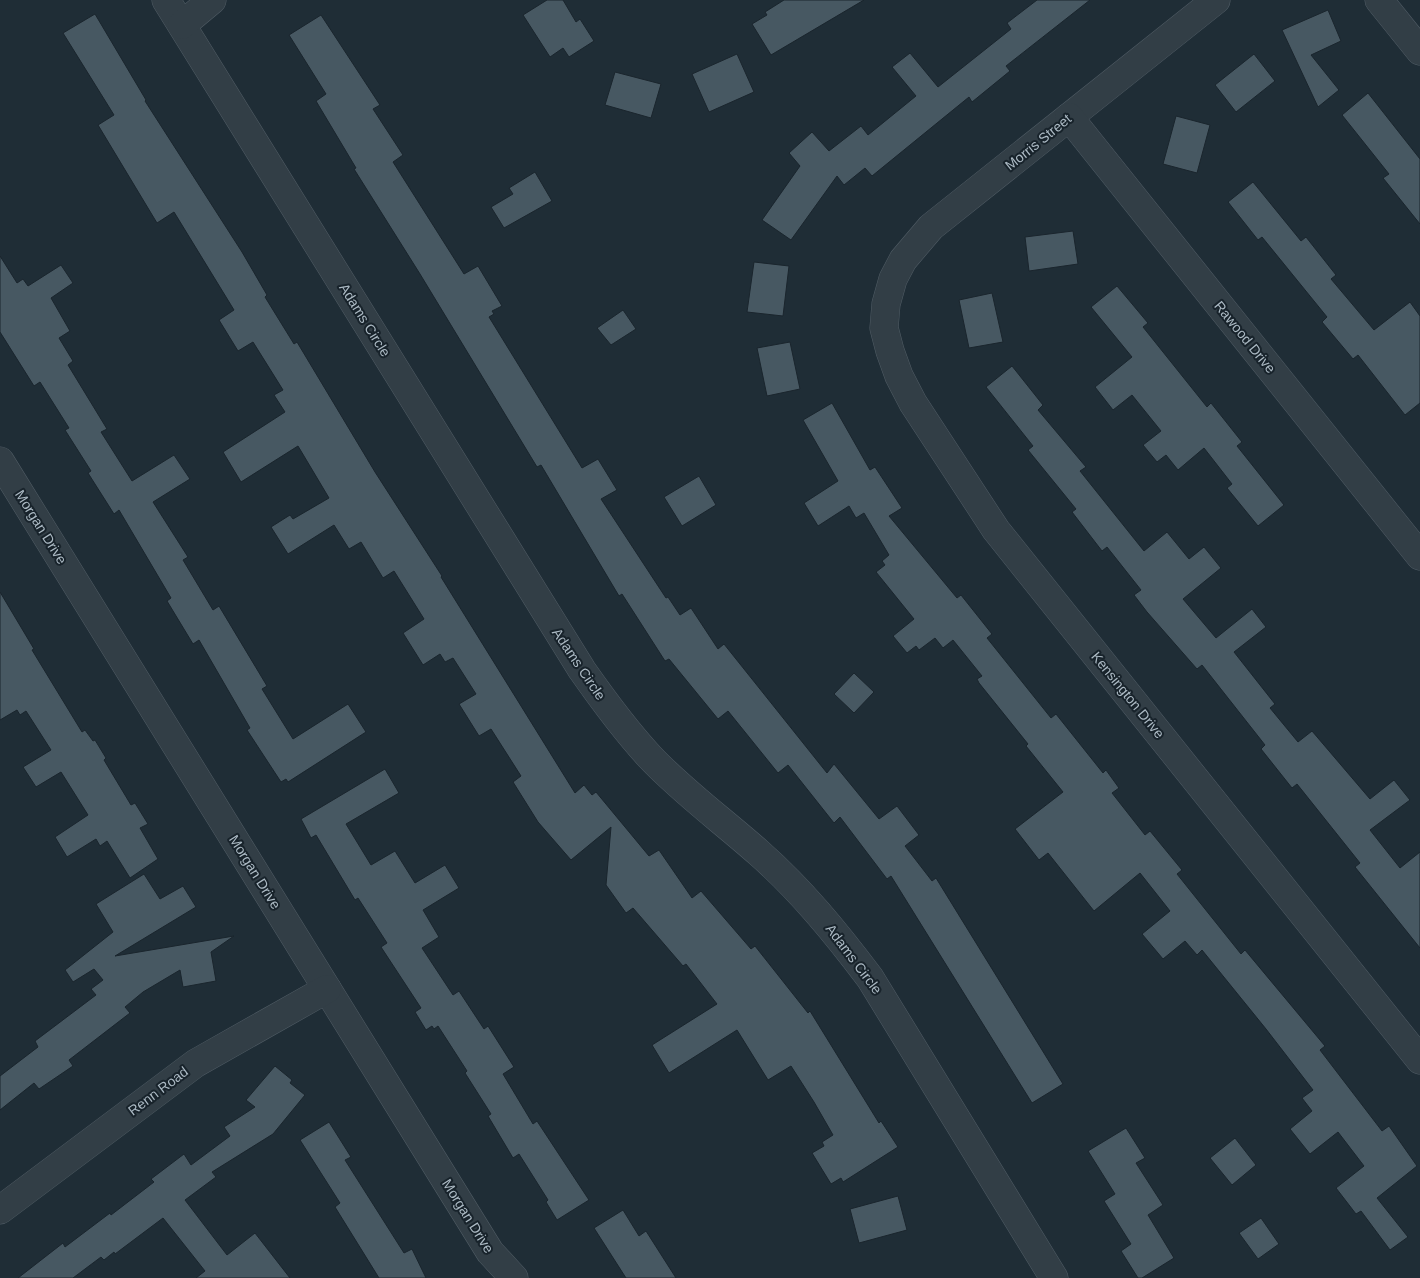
<svg xmlns="http://www.w3.org/2000/svg" width="1420" height="1278" viewBox="0 0 1420 1278" font-family="Arial,sans-serif">
	<style>
		.building { fill: #475862; stroke: #1a252d }
		.lines { fill: none; stroke-linecap: round; stroke-linejoin: round }
		.minor-casing { stroke: #505c65; stroke-width: 29 }
		.minor { stroke: #323e46; stroke-width: 28 }
		.labels { text-anchor: middle; dominant-baseline: central; stroke-width: 4; stroke-linejoin: round; paint-order: stroke }
		.street-label { font-size: 14px; fill: #acbac4; stroke: #18232b }
	</style>
	<rect width="100%" height="100%" fill="#1f2d36"/>
	<!-- building -->
	<g class="building">
		<path d="M547,0H563L576,22L580,19L594,41L569,57L563,48L550,57L523,15Z"/>
		<path d="M784,0H864L771,55L752,24L767,15L765,12Z"/>
		<path d="M1037,0H1090L1006,66L1010,71L972,102L969,97L872,176L865,168L844,185L837,176L791,240L762,220L800,166L789,153L812,132L829,151L861,126L868,135L916,96L892,67L910,53L938,87L1011,29L1007,23Z"/>
		<path d="M1328,10L1341,41L1311,55L1339,90L1318,107L1282,30Z"/>
		<path d="M95,14L146,100L145,101L242,252L267,295L265,297L294,344L297,342L375,472L442,576L441,577L575,793L584,785L592,795L596,792L649,856L659,850L692,898L701,891L751,949L755,946L808,1013L810,1011L879,1123L881,1121L898,1147L843,1182L841,1178L831,1184L812,1153L824,1146L822,1142L833,1135L814,1102L791,1066L768,1080L737,1030L669,1073L652,1045L717,1004L686,964L683,966L633,908L626,913L606,885L611,827L571,860L538,822L513,782L521,776L491,729L479,736L459,704L476,694L453,658L445,662L440,654L423,665L403,633L424,619L394,571L383,578L361,542L349,549L334,525L288,554L271,527L290,515L293,519L329,498L298,446L241,482L223,452L285,412L274,395L283,390L253,342L238,351L219,320L234,310L174,212L157,223L98,125L114,115L63,33Z"/>
		<path d="M321,15L380,105L373,109L403,155L393,162L464,274L478,266L502,306L492,311L494,314L489,317L582,468L598,459L617,490L601,499L666,598L668,597L680,615L691,608L718,649L724,644L827,773L834,764L879,819L897,806L919,835L905,846L932,881L936,878L1063,1084L1032,1103L891,876L887,879L840,817L834,823L788,765L778,773L728,711L718,719L669,659L665,661L622,594L619,596L541,465L537,467L420,274L354,169L356,168L316,101L326,94L289,35Z"/>
		<path d="M737,54L754,92L709,112L692,74Z"/>
		<path d="M1254,54L1275,81L1236,112L1215,85Z"/>
		<path d="M615,72L661,84L651,118L605,105Z"/>
		<path d="M1368,93L1420,159V224L1383,178L1389,174L1342,115Z"/>
		<path d="M1176,116L1210,125L1197,173L1163,164Z"/>
		<path d="M535,172L552,201L504,228L491,207L513,194L509,188Z"/>
		<path d="M1253,182L1301,241L1306,237L1336,275L1331,279L1374,330L1410,302L1420,316V403L1405,415L1358,355L1353,359L1322,322L1327,317L1262,237L1258,240L1228,202Z"/>
		<path d="M1073,231L1078,264L1029,271L1025,237Z"/>
		<path d="M0,256L17,283L23,279L28,286L61,265L73,283L51,298L70,331L59,338L73,361L68,365L107,429L101,432L132,481L174,455L190,479L153,502L188,557L183,560L213,610L219,606L267,686L262,689L293,739L348,704L366,732L288,782L286,779L281,782L247,730L250,728L199,640L193,644L167,601L171,598L119,510L114,514L88,473L91,471L65,430L69,428L40,382L34,386L0,332Z"/>
		<path d="M754,262L789,266L783,316L747,312Z"/>
		<path d="M1117,286L1148,323L1143,327L1207,407L1211,403L1242,442L1237,446L1284,505L1258,526L1227,488L1232,484L1204,448L1178,470L1166,455L1157,462L1143,445L1161,431L1132,395L1113,410L1095,387L1132,357L1091,307Z"/>
		<path d="M992,293L1003,342L969,348L959,300Z"/>
		<path d="M623,310L636,329L611,345L597,328Z"/>
		<path d="M790,342L800,389L767,396L757,348Z"/>
		<path d="M1012,366L1043,405L1038,410L1086,467L1080,471L1144,551L1167,532L1189,559L1204,547L1221,568L1183,599L1216,638L1252,609L1266,627L1234,652L1275,704L1270,708L1298,742L1312,731L1370,799L1394,780L1410,800L1370,830L1400,868L1420,852V948L1355,867L1360,863L1297,784L1292,788L1261,749L1265,745L1202,665L1197,669L1147,612L1134,595L1141,590L1107,547L1102,551L1072,512L1076,509L1028,450L1033,446L986,387Z"/>
		<path d="M832,403L870,470L875,467L902,508L889,516L957,598L961,595L992,634L987,638L1051,718L1056,714L1103,773L1106,770L1119,788L1112,793L1145,835L1150,831L1182,870L1177,874L1241,954L1245,950L1325,1046L1320,1050L1382,1131L1389,1126L1417,1166L1377,1198L1408,1237L1390,1250L1361,1211L1356,1214L1336,1188L1364,1166L1338,1132L1310,1154L1290,1129L1312,1111L1302,1098L1313,1090L1266,1029L1202,950L1197,955L1185,941L1163,959L1142,934L1170,911L1140,873L1094,911L1048,853L1039,860L1015,829L1063,792L1026,746L1028,744L979,683L977,679L982,676L953,640L943,648L935,638L919,650L916,646L907,653L893,636L914,619L876,572L885,565L882,561L889,555L864,513L856,518L849,506L818,526L804,503L838,481L803,420Z"/>
		<path d="M699,476L716,505L682,526L664,497Z"/>
		<path d="M0,592L34,649L32,650L82,732L85,730L93,741L95,740L106,758L104,760L131,805L135,803L148,824L140,828L158,859L130,878L107,841L100,846L96,839L67,857L55,837L88,815L61,772L36,787L23,767L51,750L26,711L20,715L17,710L0,720Z"/>
		<path d="M854,673L874,692L854,713L834,694Z"/>
		<path d="M385,769L399,793L346,824L371,865L395,851L415,883L445,865L459,888L423,910L439,937L422,948L453,995L459,991L484,1029L488,1026L514,1067L503,1074L533,1124L537,1121L589,1200L557,1220L546,1202L548,1200L519,1154L513,1158L488,1116L491,1114L465,1073L467,1071L438,1026L434,1029L432,1026L426,1030L415,1012L421,1008L381,947L387,943L358,898L355,900L316,835L311,838L301,819Z"/>
		<path d="M144,874L160,899L183,886L196,907L115,956L234,936L211,952L216,981L183,987L180,970L143,992L125,1007L130,1013L69,1060L73,1066L39,1089L34,1083L0,1110V1076L38,1047L35,1041L96,995L91,989L103,980L94,969L73,982L65,970L113,932L96,904Z"/>
		<path d="M275,1066L292,1080L290,1083L305,1095L273,1134L212,1172L216,1177L185,1200L227,1255L255,1233L290,1278H196L205,1271L163,1218L115,1254L114,1252L104,1260L101,1257L73,1278H18L63,1243L65,1247L110,1213L111,1215L154,1182L151,1179L184,1154L191,1165L230,1136L224,1127L255,1107L246,1100Z"/>
		<path d="M329,1122L351,1157L345,1160L404,1253L412,1249L426,1278H379L335,1207L340,1203L300,1140Z"/>
		<path d="M1126,1128L1145,1158L1136,1163L1163,1205L1148,1215L1174,1258L1142,1278H1138L1121,1251L1131,1244L1104,1201L1115,1194L1088,1151Z"/>
		<path d="M1235,1138L1256,1165L1232,1185L1210,1158Z"/>
		<path d="M898,1196L907,1230L859,1243L850,1209Z"/>
		<path d="M623,1210L639,1236L646,1231L676,1278H626L594,1228Z"/>
		<path d="M1261,1218L1279,1244L1258,1259L1239,1233Z"/>
	</g>
	<g class="lines">
		<defs>
			<g id="minor">
				<path d="M166,0L582,670C603,700 625,730 650,757C683,792 723,821 759,853C801,890 836,933 870,978L1054,1278"/>
				<path d="M1216,0L931,227L903,260L893,279L886,304L884,328L890,351L899,376L913,403L996,530L1420,1060"/>
				<path d="M1379,0L1420,51"/>
				<path d="M182,25L212,0"/>
				<path d="M1069,117L1420,556"/>
				<path d="M0,461L490,1252L514,1278"/>
				<path d="M0,1210L196,1063L327,989"/>
			</g>
		</defs>
		<!-- minor casing -->
		<use href="#minor" class="minor-casing"/>
		<!-- minor -->
		<use href="#minor" class="minor"/>
	</g>
	<g class="labels">
		<!-- street labels -->
		<g class="street-label">
			<text transform="translate(1038 142) rotate(-39)">Morris Street</text>
			<text transform="translate(365 320) rotate(58)">Adams Circle</text>
			<text transform="translate(1245 337) rotate(51)">Rawood Drive</text>
			<text transform="translate(41 527) rotate(58)">Morgan Drive</text>
			<text transform="translate(579 664) rotate(56)">Adams Circle</text>
			<text transform="translate(1128 695) rotate(51)">Kensington Drive</text>
			<text transform="translate(255 872) rotate(58)">Morgan Drive</text>
			<text transform="translate(854 959) rotate(53)">Adams Circle</text>
			<text transform="translate(158 1091) rotate(-37)">Renn Road</text>
			<text transform="translate(468 1216) rotate(58)">Morgan Drive</text>
		</g>
	</g>
</svg>
